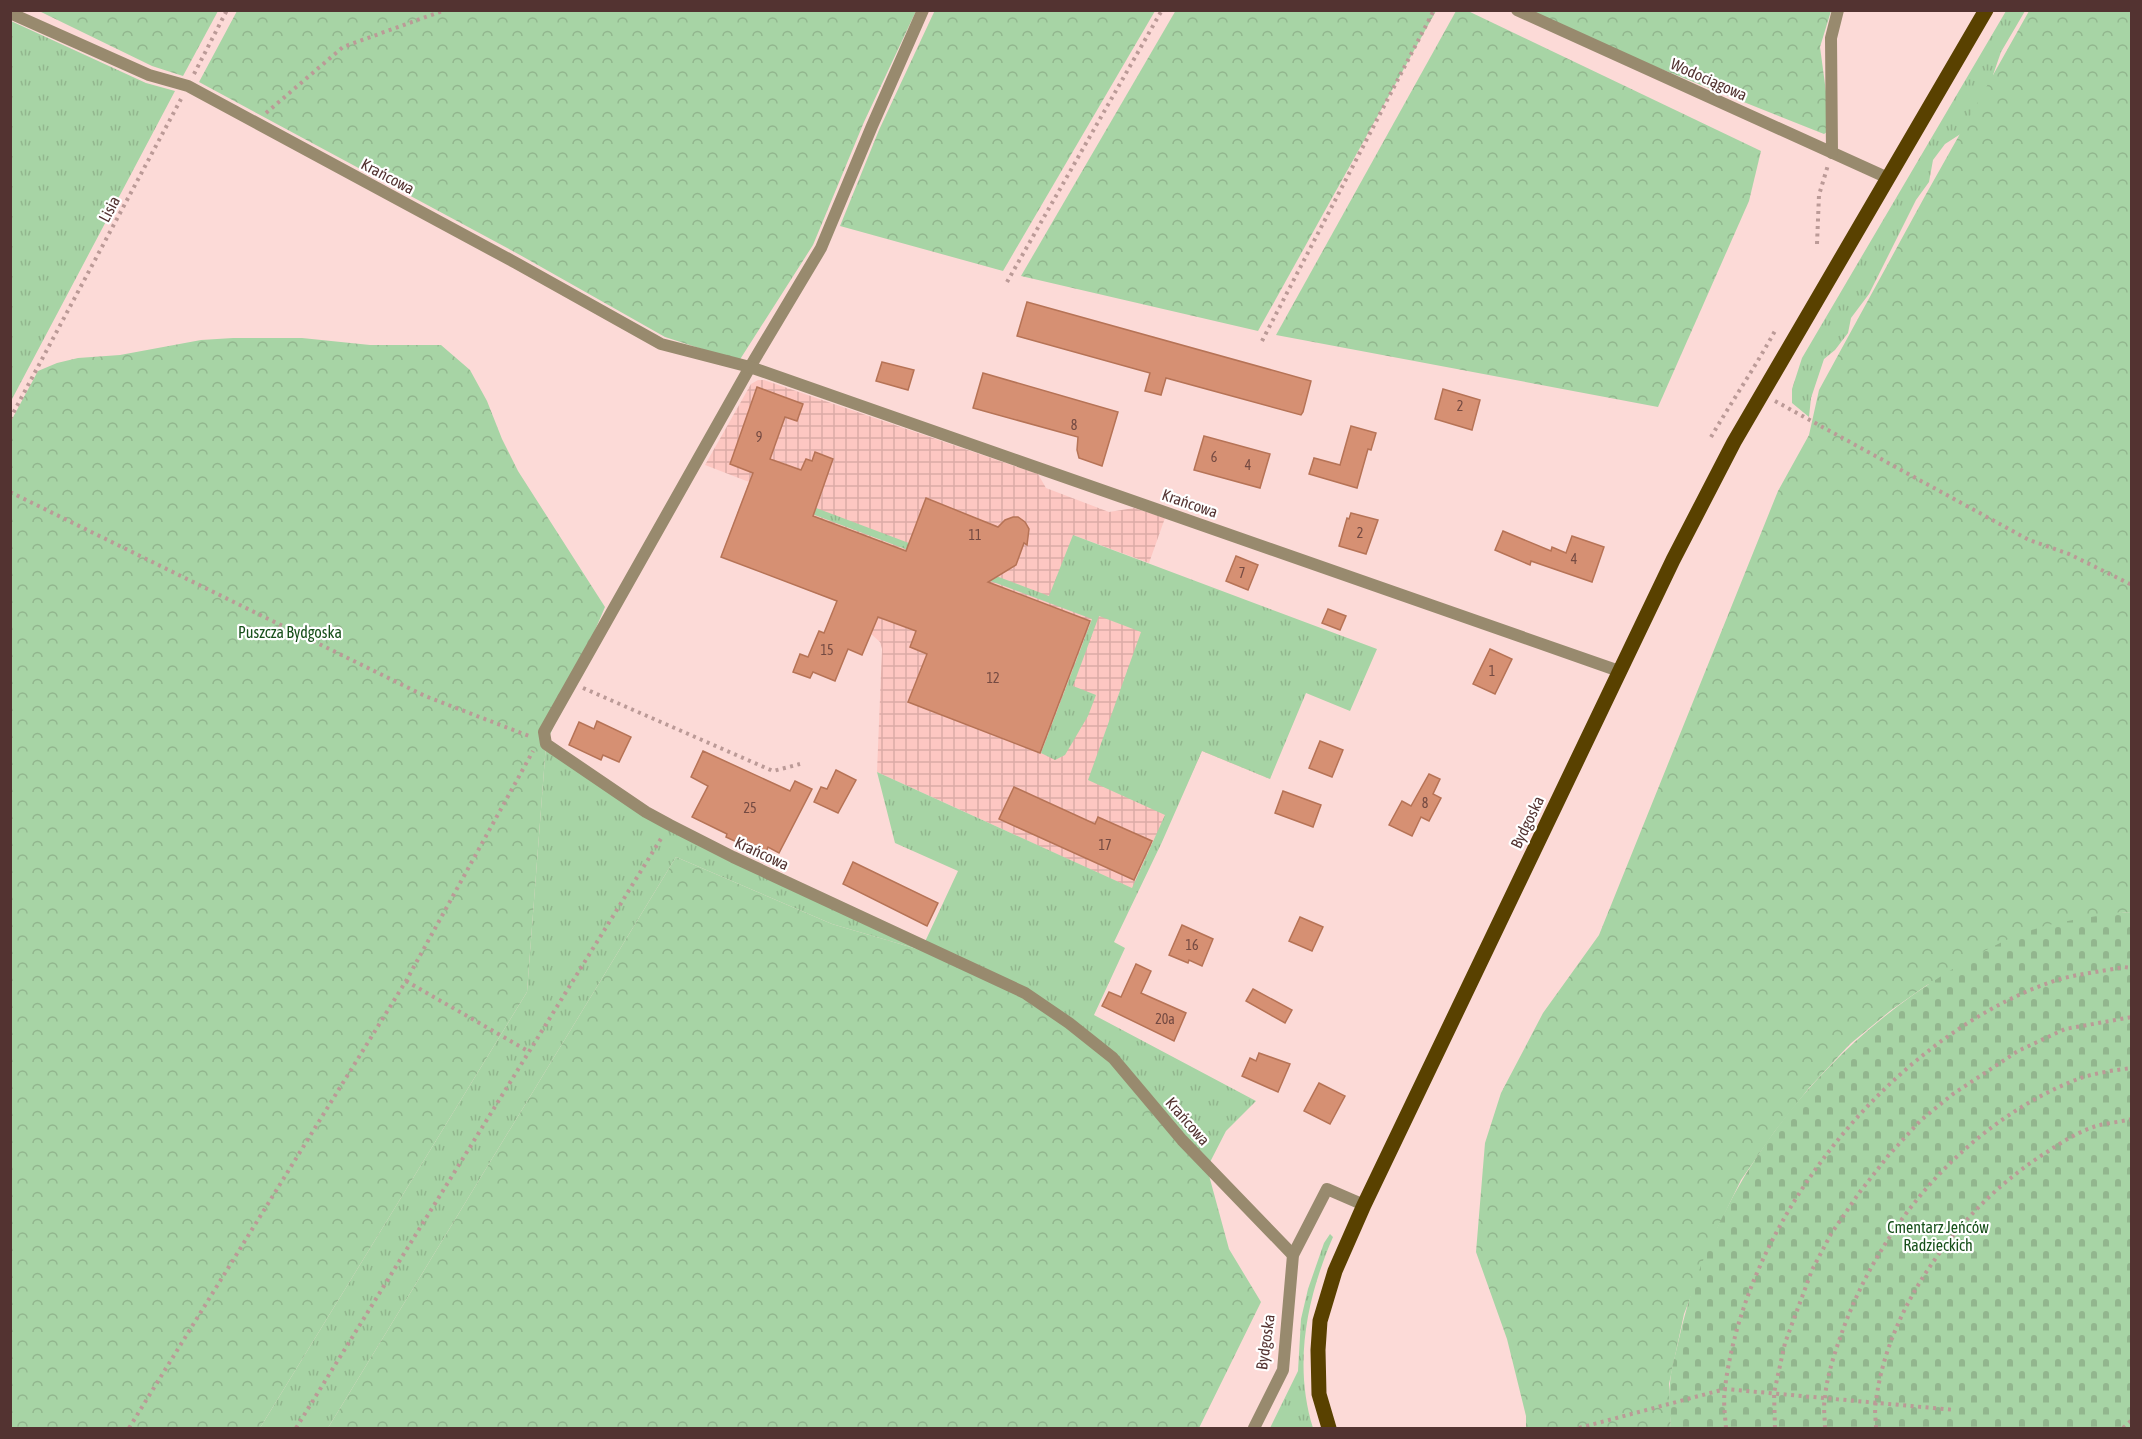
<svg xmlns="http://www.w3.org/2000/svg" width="2142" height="1439" viewBox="0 0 2142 1439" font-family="'Asap Condensed',sans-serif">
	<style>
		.industrial { fill: url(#industrial-grid) }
		.grass { fill: url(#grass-tufts) }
		.forest { fill: url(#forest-crowns) }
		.cemetery { fill: url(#cemetery-stones) }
		.building { fill: #d69073; stroke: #b67356; stroke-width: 1.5 }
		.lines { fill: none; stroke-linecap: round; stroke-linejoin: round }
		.path { stroke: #bb9a97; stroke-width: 4; stroke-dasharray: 3 4.5; stroke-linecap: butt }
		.minor { stroke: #988a6e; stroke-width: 12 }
		.primary { stroke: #594100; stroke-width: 15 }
		.labels { text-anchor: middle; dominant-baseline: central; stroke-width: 4.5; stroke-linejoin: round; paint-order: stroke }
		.number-label { font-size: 14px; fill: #744a42 }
		.street-label { font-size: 16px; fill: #533331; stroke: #fff }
		.park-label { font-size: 16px; fill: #17501a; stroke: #fff }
	</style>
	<defs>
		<pattern id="industrial-grid" width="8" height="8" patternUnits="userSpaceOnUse" patternTransform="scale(1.5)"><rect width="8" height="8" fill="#fdc7c2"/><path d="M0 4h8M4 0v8" fill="none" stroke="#dbaba7"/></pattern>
		<pattern id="grass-tufts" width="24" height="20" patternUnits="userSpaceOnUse" patternTransform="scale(1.5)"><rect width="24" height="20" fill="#a7d4a5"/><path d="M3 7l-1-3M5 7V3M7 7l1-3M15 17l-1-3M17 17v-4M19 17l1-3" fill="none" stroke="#92b68e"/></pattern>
		<pattern id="forest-crowns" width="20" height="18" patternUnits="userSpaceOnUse" patternTransform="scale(1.5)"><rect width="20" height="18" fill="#a7d4a5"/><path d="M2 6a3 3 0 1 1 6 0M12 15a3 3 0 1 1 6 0" fill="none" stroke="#92b68e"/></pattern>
		<pattern id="cemetery-stones" width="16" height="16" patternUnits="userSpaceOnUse" patternTransform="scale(1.5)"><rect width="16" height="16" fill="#a7d4a5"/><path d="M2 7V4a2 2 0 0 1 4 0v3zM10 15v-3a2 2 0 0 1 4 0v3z" fill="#92b68e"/></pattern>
	</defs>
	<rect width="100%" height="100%" fill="#fcdad7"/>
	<!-- industrial -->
	<path class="industrial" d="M758,380H764L1038,474L1046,488L1109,512L1134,508L1165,518L1149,563L1073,535L1301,691L1270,779L1202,751L1138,891L877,772L882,649L880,642L870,633L876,617L721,556L749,482L705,465L751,384Z"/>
	<!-- grass -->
	<g class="grass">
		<path d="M2006,11H2025L2001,52L1993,75L1997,88L1973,126L1945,144L1933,160L1929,182L1916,200L1869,294L1851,318L1848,333L1835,350L1824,359L1811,398L1809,417L1792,403V389L1802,358Z"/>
		<path d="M11,21L146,83L175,91L11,401Z"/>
		<path d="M750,483L1049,596L1073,535L1377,649L1350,711L1306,693L1270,779L1202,751L1162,842L1114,942L1125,948L1094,1015L1256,1101L1226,1131L1207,1168L948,958L832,924L676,857L328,1428H260L527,992L546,744L646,812L923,946L958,871L895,843L877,772L1132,888L1165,815L1088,780L1141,632L1099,616L1073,686L1096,695L1088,716L1065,755L1055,760L1041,753L1092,619L748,490Z"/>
		<path d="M1330,1234L1333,1237C1307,1297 1293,1364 1313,1428H1270L1298,1371L1301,1319L1308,1289L1324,1243Z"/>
	</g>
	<!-- forest -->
	<g class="forest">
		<path d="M935,10L1155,11L1003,271L840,226L879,130Z"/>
		<path d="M1176,10L1436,11L1258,331L1021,276Z"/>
		<path d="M39,11H218L183,76L152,66Z"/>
		<path d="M237,11H916L864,122L813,245L739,361L665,337L520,255L199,82Z"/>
		<path d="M1456,11H1468L1761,151L1749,201L1658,407L1276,335Z"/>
		<path d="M1516,11H1831L1820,47L1831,129L1824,134Z"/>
		<path d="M2029,11H2131V913L2121,912L1927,985L1890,1011L1850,1044L1809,1088L1775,1131L1741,1180L1718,1227L1684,1314L1669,1384L1671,1428H1526V1416L1507,1339L1476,1252L1485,1143L1501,1093L1543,1013L1599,935L1778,491L1809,435L1819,390L1925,196Z"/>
		<path d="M233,338H302L370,345H441L470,370L487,401L502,439L518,471L605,607L546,744L527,992L260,1428H11V421L38,371L57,363L78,358L120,355L201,340Z"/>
		<path d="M676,857L832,924L948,958L1025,993L1113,1058L1207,1168L1229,1249L1261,1302L1199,1428H328Z"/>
	</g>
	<!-- cemetery -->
	<path class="cemetery" d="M2121,912L2132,913L2131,1428H1671C1670,1414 1668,1398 1670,1383C1671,1370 1675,1356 1678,1343C1711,1190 1812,1057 1943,975C1971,958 2001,940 2032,930C2057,921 2094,917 2121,912Z"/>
	<!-- building -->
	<g class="building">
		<path d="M1027,302L1311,381L1303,412L1301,415L1166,378L1161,395L1145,391L1150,373L1017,336Z"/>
		<path d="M882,362L914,370L908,390L876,381Z"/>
		<path d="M983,373L1118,412L1102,466L1079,458L1077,450L1078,437L973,408Z"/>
		<path d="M757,387L803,404L797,421L785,417L770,459L801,470L806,459L812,461L815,452L833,459L813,516L906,551L926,498L998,527L1005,520L1013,517H1018L1025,522L1029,529L1027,545L1024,543L1016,565L988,582L1090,621L1040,753L908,702L927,654L910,647L916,631L878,617L862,655L848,649L835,681L813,672L810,678L793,672L800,654L808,657L819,631L824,633L837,601L721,557L753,473L730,464Z"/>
		<path d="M1443,389L1480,400L1472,430L1435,419Z"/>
		<path d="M1351,426L1376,433L1371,450L1368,449L1357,488L1309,474L1314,458L1340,465Z"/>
		<path d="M1204,436L1270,454L1260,488L1194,470Z"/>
		<path d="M1351,513L1378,520L1366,554L1339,546L1347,518L1349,519Z"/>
		<path d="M1503,531L1551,551L1552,547L1566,553L1572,536L1604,547L1592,582L1531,561L1530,565L1495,550Z"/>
		<path d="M1236,556L1258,565L1248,590L1226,581Z"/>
		<path d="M1328,609L1346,616L1340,630L1322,623Z"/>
		<path d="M1490,649L1512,659L1495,694L1473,684Z"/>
		<path d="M597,721L631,737L619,762L603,755L601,760L569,745L579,722L594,729Z"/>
		<path d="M1320,741L1343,750L1332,777L1309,768Z"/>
		<path d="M703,751L790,791L795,781L812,789L779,853L768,847L765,855L726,837L727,834L692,817L708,786L691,777Z"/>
		<path d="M836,770L856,780L838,813L814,802L821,787L827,789Z"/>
		<path d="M1429,774L1440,779L1433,794L1441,798L1429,821L1421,817L1412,836L1389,825L1402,801L1411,806Z"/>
		<path d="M1014,787L1095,824L1098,817L1152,841L1134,880L999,819Z"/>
		<path d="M1283,791L1321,805L1313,827L1275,813Z"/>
		<path d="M853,862L938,903L927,926L843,884Z"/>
		<path d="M1300,917L1323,927L1312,951L1289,941Z"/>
		<path d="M1182,925L1213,939L1202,966L1189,960L1188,963L1169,955Z"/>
		<path d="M1136,964L1151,971L1141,993L1186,1013L1174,1041L1102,1006L1109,992L1121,997Z"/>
		<path d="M1253,989L1292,1010L1285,1023L1246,1001Z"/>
		<path d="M1259,1053L1290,1064L1278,1092L1242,1076L1250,1058L1256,1061Z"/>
		<path d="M1319,1083L1345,1096L1330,1124L1304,1111Z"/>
	</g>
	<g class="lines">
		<!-- path -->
		<g class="path">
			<path d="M194,74L227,10"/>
			<path d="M266,113L343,47L445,10"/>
			<path d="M1817,244L1819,195L1828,165"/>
			<path d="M1007,282L1162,10"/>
			<path d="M1262,341L1434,10"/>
			<path d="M1775,401L2029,540L2069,554L2132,585"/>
			<path d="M10,419L181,99"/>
			<path d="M1711,437C1732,401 1756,366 1776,329"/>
			<path d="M10,492L425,696L529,736"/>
			<path d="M583,688L773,771L800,764"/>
			<path d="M406,981L528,1051"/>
			<path d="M129,1428L406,981L533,751"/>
			<path d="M296,1428L662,837"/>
			<path d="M1579,1428L1725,1389L1955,1410"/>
			<path d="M1726,1428C1725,1415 1723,1401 1725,1388C1746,1219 1889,1041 2048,983C2072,974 2100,972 2124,967L2132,968"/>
			<path d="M1775,1428L1774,1393L1785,1343L1812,1270L1831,1234L1859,1193L1888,1156L1921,1120L1953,1094L2018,1051L2065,1029L2132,1017"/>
			<path d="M1825,1428C1825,1418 1823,1407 1825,1397C1827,1376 1834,1355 1841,1335C1880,1224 1967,1122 2078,1079C2094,1073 2115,1070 2132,1068"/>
			<path d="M1876,1428C1876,1420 1874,1410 1876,1401C1888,1303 1965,1203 2047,1152C2062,1142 2078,1132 2096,1126C2107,1123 2120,1122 2132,1119"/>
			<path d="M2123,1428L2132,1420"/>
		</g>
		<!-- minor -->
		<g class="minor">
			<path d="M923,10L872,126L821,248L750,367L544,732L546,744L646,812L670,825L733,857L1025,993L1069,1023L1113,1058L1182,1140L1293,1255"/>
			<path d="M1517,10L1888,178"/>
			<path d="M10,13L149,75L188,86L516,263L661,344L750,367L1619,671"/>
			<path d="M1832,153L1831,38L1838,10"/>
			<path d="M1254,1428L1283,1370L1293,1255L1327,1189L1364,1205"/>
		</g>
		<!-- primary -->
		<path class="primary" d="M1329,1428L1319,1394L1318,1350L1320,1321L1335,1271L1364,1205L1673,560L1734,442L1986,10"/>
	</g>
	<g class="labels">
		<!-- number labels -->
		<g class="number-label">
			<text x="1460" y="406">2</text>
			<text x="1074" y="425">8</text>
			<text x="759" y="437">9</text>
			<text x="1214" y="457">6</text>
			<text x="1248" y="465">4</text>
			<text x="1360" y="533">2</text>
			<text x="975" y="535">11</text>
			<text x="1574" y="559">4</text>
			<text x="1242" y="573">7</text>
			<text x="827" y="650">15</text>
			<text x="1492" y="671">1</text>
			<text x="993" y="678">12</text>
			<text x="1425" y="803">8</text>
			<text x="750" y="808">25</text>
			<text x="1105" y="845">17</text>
			<text x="1192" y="945">16</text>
			<text x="1165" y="1019">20a</text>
		</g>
		<!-- street labels -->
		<g class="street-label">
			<text transform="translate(1709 79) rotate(24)">Wodociągowa</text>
			<text transform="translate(388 176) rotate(28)">Krańcowa</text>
			<text transform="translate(109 209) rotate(-62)">Lisia</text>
			<text transform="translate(1190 503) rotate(19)">Krańcowa</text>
			<text transform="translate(1527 822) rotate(-64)">Bydgoska</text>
			<text transform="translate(762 853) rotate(25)">Krańcowa</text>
			<text transform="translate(1188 1121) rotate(49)">Krańcowa</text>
			<text transform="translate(1265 1342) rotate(-82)">Bydgoska</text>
		</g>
		<!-- park labels -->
		<g class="park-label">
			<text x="290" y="632">Puszcza Bydgoska</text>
			<text x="1938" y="1227">Cmentarz Jeńców<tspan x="1938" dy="18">Radzieckich</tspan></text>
		</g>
	</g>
	<!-- border -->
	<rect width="2142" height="1439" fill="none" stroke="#533331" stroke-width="24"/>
</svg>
